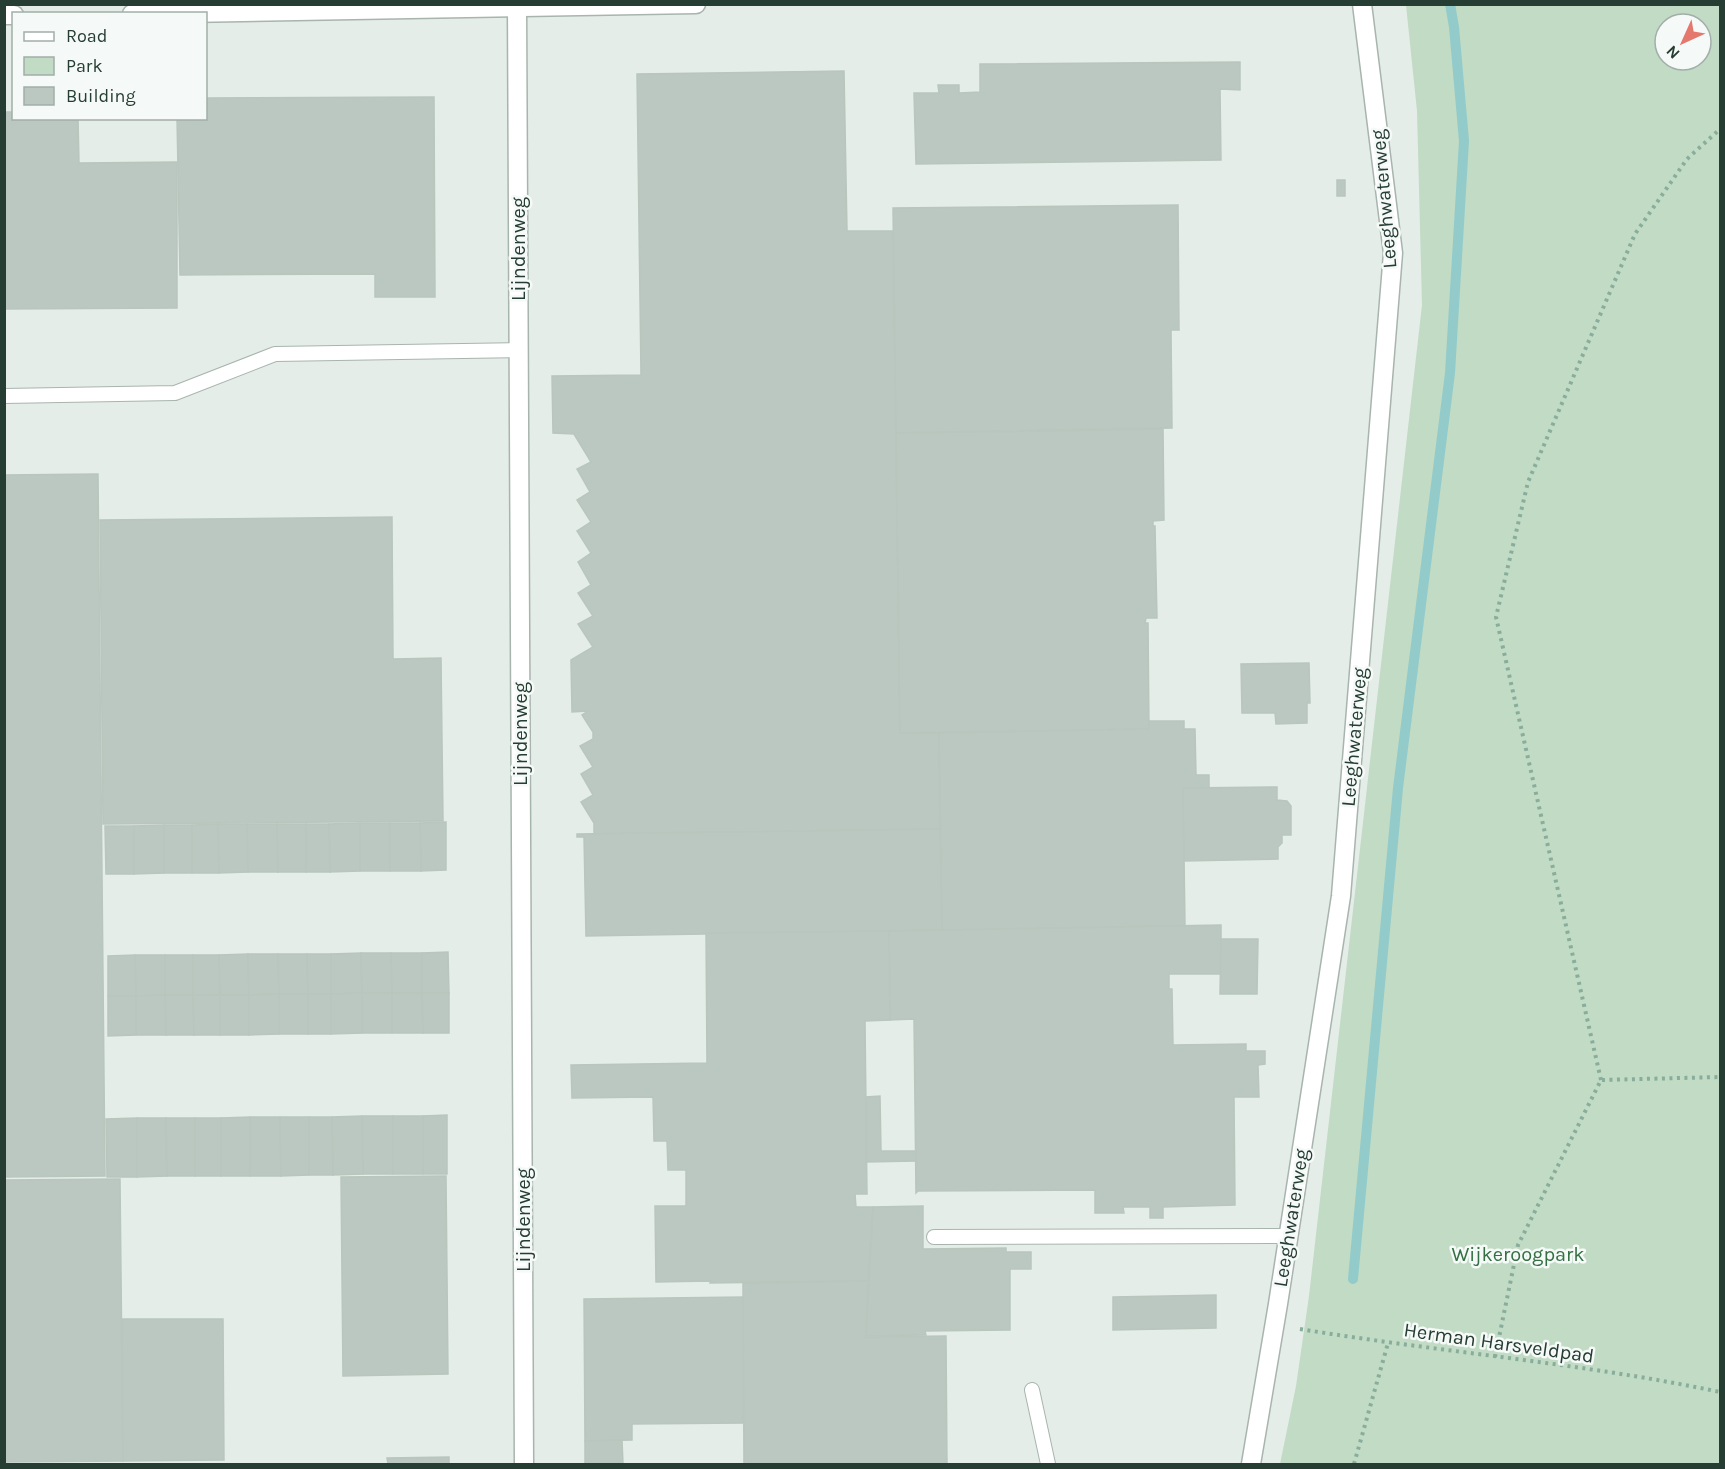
<svg xmlns="http://www.w3.org/2000/svg" width="1725" height="1469" viewBox="0 0 1725 1469" font-family="Karla,sans-serif">
	<style>
		.green { fill: #c1dbc4; fill-rule: evenodd }
		.lines { fill: none; stroke-linecap: round; stroke-linejoin: round }
		.stream { stroke: #93cbcb; stroke-width: 10 }
		.building { fill: #bbc7c1; stroke: #b8c6be; stroke-width: 1.5 }
		.service-casing { stroke: #a8b5ae; stroke-width: 16 }
		.minor-casing { stroke: #a8b5ae; stroke-width: 21 }
		.tertiary-casing { stroke: #a8b5ae; stroke-width: 21 }
		.path { stroke: #89ad9c; stroke-width: 4; stroke-dasharray: 3 4.5; stroke-linecap: butt }
		.service { stroke: #fff; stroke-width: 14 }
		.minor { stroke: #fff; stroke-width: 18 }
		.tertiary { stroke: #fff; stroke-width: 18 }
		.labels { text-anchor: middle; dominant-baseline: central; stroke-width: 5; stroke-linejoin: round; paint-order: stroke }
		.street-label { font-size: 20px; fill: #263d33; stroke: #f5f9f7 }
		.park-label { font-size: 20px; fill: #347043; stroke: #f5f9f7 }
	</style>
	<rect width="100%" height="100%" fill="#e5ede8"/>
	<!-- green -->
	<path class="green" d="M1406,5H1720V1464H1280L1296,1386L1309,1296L1422,305L1417,111ZM1665,24H1701V60H1665Z"/>
	<g class="lines">
		<!-- stream -->
		<path class="stream" d="M1353,1279L1398,788L1450,373L1464,141L1454,27L1450,4"/>
	</g>
	<!-- building -->
	<g class="building">
		<path d="M1240,62V90L1220,89L1221,160L916,164L914,93H939L938,85H959V93L980,92V64Z"/>
		<path d="M844,71L847,231H893L900,733H939L940,829L594,834V823L581,802L593,795L581,774L593,767L580,746L593,739V732L582,715L588,711L572,712L571,662V660L593,647L578,624L593,616L578,593L591,585L578,562L591,553L577,531L591,522L577,500L590,492L577,469L591,462L574,434L553,433L552,376L641,375L637,74Z"/>
		<path d="M434,97L435,297H375V274L180,275L177,118H206V98Z"/>
		<path d="M4,112H14V118H78L79,163L177,162V308L4,309Z"/>
		<rect x="1337" y="180" width="8" height="16"/>
		<path d="M1178,205L1179,330H1171L1172,428L896,433L893,208Z"/>
		<path d="M1163,429L1164,520L1153,521V526H1155L1157,618H1146L1145,623H1148L1149,729L900,733L896,433Z"/>
		<path d="M98,474L105,1176L4,1177V475Z"/>
		<path d="M392,517L393,659L441,658L443,821L103,824L100,520Z"/>
		<path d="M1309,663L1310,703H1307V723L1276,724L1275,713H1242L1241,664Z"/>
		<path d="M1149,721H1184V729H1195L1196,775H1209V788H1183L1185,926L942,930L939,733L1149,729Z"/>
		<path d="M1277,787V800L1287,801L1291,806V835H1282V843L1278,847V859L1184,861L1183,788Z"/>
		<path d="M446,822V870L421,871L420,823Z"/>
		<path d="M360,823V871L330,872L329,824Z"/>
		<rect x="360" y="823" width="30" height="48"/>
		<path d="M390,823H420L421,871H390Z"/>
		<path d="M218,824L219,873H192V825Z"/>
		<path d="M218,824H247L248,872L219,873Z"/>
		<path d="M247,824H277L278,872H248Z"/>
		<path d="M277,824H306V872H278Z"/>
		<path d="M306,824H329L330,872H306Z"/>
		<path d="M164,825V873L134,874V826Z"/>
		<rect x="164" y="825" width="28" height="48"/>
		<path d="M105,826H134V874H106Z"/>
		<path d="M940,829L942,930L586,936L584,837H577V834Z"/>
		<path d="M1221,925V974H1169V989H1172L1173,1045L1246,1044V1051H1265V1064L1258,1065L1259,1097H1234L1235,1205L1163,1207V1218H1150V1207H1123L1124,1213H1095V1190L918,1191L916,1193L914,1019L890,1020L889,931Z"/>
		<path d="M889,931L890,1020L865,1021L867,1194H855L856,1207H873L868,1281L710,1283L711,1281L656,1282L655,1206H686V1170H668L667,1141H654L653,1097L572,1098L571,1065L707,1063L706,933Z"/>
		<path d="M1221,939H1258L1257,994H1220Z"/>
		<path d="M448,952L449,993H422V953Z"/>
		<path d="M361,953L362,993L331,994V954Z"/>
		<path d="M361,953H391L392,993H362Z"/>
		<path d="M391,953H422V993H392Z"/>
		<path d="M248,954L249,995H220L219,955Z"/>
		<path d="M248,954H278L279,994L249,995Z"/>
		<path d="M278,954H307L308,994H279Z"/>
		<path d="M307,954H331V994H308Z"/>
		<path d="M135,955L136,996H108V956Z"/>
		<path d="M135,955H165V995L136,996Z"/>
		<rect x="165" y="955" width="28" height="40"/>
		<path d="M193,955H219L220,995H193Z"/>
		<rect x="362" y="993" width="30" height="40"/>
		<path d="M362,993V1033L331,1034V994Z"/>
		<path d="M392,993H422L423,1033H392Z"/>
		<path d="M422,993H449V1033H423Z"/>
		<rect x="279" y="994" width="29" height="40"/>
		<path d="M279,994V1034L249,1035V995Z"/>
		<rect x="308" y="994" width="23" height="40"/>
		<path d="M165,995H193L194,1035H166Z"/>
		<path d="M165,995L166,1035H136V996Z"/>
		<path d="M193,995H220V1035H194Z"/>
		<rect x="220" y="995" width="29" height="40"/>
		<path d="M108,996H136V1035L108,1036Z"/>
		<path d="M880,1096L881,1151H916V1161L866,1162V1097Z"/>
		<path d="M447,1115V1174H423V1116Z"/>
		<path d="M362,1116H393V1174H363Z"/>
		<path d="M362,1116L363,1174L333,1175L332,1117Z"/>
		<rect x="393" y="1116" width="30" height="58"/>
		<path d="M250,1117H280L281,1176H250Z"/>
		<path d="M250,1117V1176H221V1118Z"/>
		<path d="M280,1117H309V1175L281,1176Z"/>
		<path d="M309,1117H332L333,1175H309Z"/>
		<path d="M137,1118V1177H107L106,1119Z"/>
		<path d="M137,1118H166L167,1176L137,1177Z"/>
		<path d="M166,1118H195V1176H167Z"/>
		<rect x="195" y="1118" width="26" height="58"/>
		<path d="M446,1176L448,1374L343,1376L341,1177Z"/>
		<path d="M120,1179L123,1461L4,1462V1180Z"/>
		<path d="M923,1206V1249L1006,1248V1252H1031V1269H1010V1330L925,1331L926,1335L866,1336L873,1207Z"/>
		<path d="M868,1281L866,1337L946,1336L947,1464H744L743,1283Z"/>
		<path d="M1216,1295V1328L1113,1330V1297Z"/>
		<path d="M743,1297V1423L632,1424V1440L585,1441L584,1299Z"/>
		<path d="M122,1319H223L224,1460L123,1461Z"/>
		<path d="M622,1440L623,1464H585V1441Z"/>
		<path d="M449,1457V1464H388L387,1458Z"/>
	</g>
	<g class="lines">
		<defs>
			<g id="service">
				<path d="M4,396L175,393L275,354L519,350"/>
				<path d="M934,1237L1289,1236"/>
				<path d="M1032,1390L1048,1464"/>
			</g>
			<g id="minor">
				<path d="M132,14L696,4"/>
				<path d="M4,15H14"/>
				<path d="M1251,1464L1278,1304L1341,896L1393,253L1362,4"/>
			</g>
			<path id="tertiary" d="M517,4L524,1464"/>
		</defs>
		<!-- service casing -->
		<use href="#service" class="service-casing"/>
		<!-- minor casing -->
		<use href="#minor" class="minor-casing"/>
		<!-- tertiary casing -->
		<use href="#tertiary" class="tertiary-casing"/>
		<!-- path -->
		<g class="path">
			<path d="M1601,1080L1496,617L1528,482L1635,234L1687,159L1720,129"/>
			<path d="M1300,1329C1440,1352 1582,1363 1720,1392"/>
			<path d="M1495,1357L1518,1245L1601,1080L1720,1077"/>
			<path d="M1354,1464L1388,1343"/>
		</g>
		<!-- service -->
		<use href="#service" class="service"/>
		<!-- minor -->
		<use href="#minor" class="minor"/>
		<!-- tertiary -->
		<use href="#tertiary" class="tertiary"/>
	</g>
	<g class="labels">
		<!-- street labels -->
		<g class="street-label">
			<text transform="translate(1384 199) rotate(-95)">Leeghwaterweg</text>
			<text transform="translate(518 249) rotate(-90)">Lijndenweg</text>
			<text transform="translate(520 734) rotate(-90)">Lijndenweg</text>
			<text transform="translate(1354 737) rotate(-85)">Leeghwaterweg</text>
			<text transform="translate(1291 1218) rotate(-81)">Leeghwaterweg</text>
			<text transform="translate(523 1220) rotate(-90)">Lijndenweg</text>
			<text transform="translate(1499 1343) rotate(8)">Herman Harsveldpad</text>
		</g>
		<!-- park labels -->
		<g class="park-label">
			<text x="1518" y="1254">Wijkeroogpark</text>
		</g>
	</g>
	<!-- border -->
	<rect width="1725" height="1469" fill="none" stroke="#263d33" stroke-width="12"/>
	<!-- legend -->
	<rect x="12" y="12" width="195" height="108" fill="#f5f9f7" stroke="#a2aea9" stroke-width="1.5"/>
	<rect x="24" y="32" width="30" height="9" fill="#ffffff" stroke="#a2aea9" stroke-width="1.5"/>
	<text x="66" y="42" font-size="18" fill="#263d33">Road</text>
	<rect x="24" y="57" width="30" height="18" fill="#c1dbc4" stroke="#a2aea9" stroke-width="1.5"/>
	<text x="66" y="72" font-size="18" fill="#263d33">Park</text>
	<rect x="24" y="87" width="30" height="18" fill="#bbc7c1" stroke="#a2aea9" stroke-width="1.5"/>
	<text x="66" y="102" font-size="18" fill="#263d33">Building</text>
	<!-- north arrow -->
	<g transform="translate(1683 42) rotate(225)"><circle r="28" fill="#f5f9f7" stroke="#a2aea9" stroke-width="1.5"/>
	<path d="M0-4.5L10 22L0 15L-10 22Z" fill="#e4786c"/>
	<text y="-9" font-size="16" font-weight="bold" text-anchor="middle" fill="#263d33">N</text>
	</g>
</svg>
